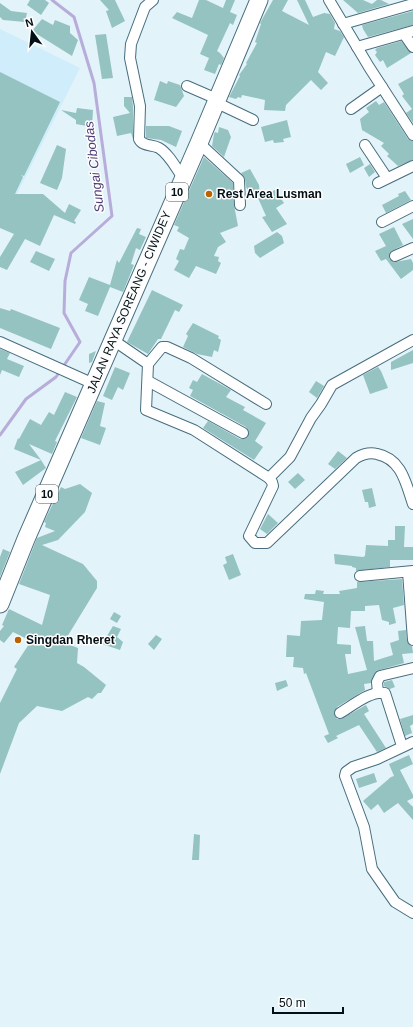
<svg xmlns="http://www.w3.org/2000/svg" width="413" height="1027" viewBox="0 0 413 1027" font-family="Helvetica,sans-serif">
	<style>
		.built { fill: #d0edfb }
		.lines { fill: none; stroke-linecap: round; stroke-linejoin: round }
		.stream { stroke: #b8acda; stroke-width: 3 }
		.building { fill: #94c3c1 }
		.minor-casing { stroke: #486d7e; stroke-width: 12 }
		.trunk-casing { stroke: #486d7e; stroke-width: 19 }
		.minor { stroke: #fff; stroke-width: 10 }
		.trunk { stroke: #fff; stroke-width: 17 }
		.poi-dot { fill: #bc6301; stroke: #fdfdfd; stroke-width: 1.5 }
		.labels { text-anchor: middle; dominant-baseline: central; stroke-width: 3; stroke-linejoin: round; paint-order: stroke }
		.shield { fill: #fdfdfd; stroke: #4d565b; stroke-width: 1 }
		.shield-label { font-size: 11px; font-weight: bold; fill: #020f15 }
		.poi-label { font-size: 12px; font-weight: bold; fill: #020f15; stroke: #fdfdfd; text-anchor: start }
		.street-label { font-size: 12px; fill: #020f15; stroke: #fdfdfd }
		.water-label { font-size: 13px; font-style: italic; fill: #4d3b74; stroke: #fdfdfd }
	</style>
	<rect width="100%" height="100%" fill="#e3f3fa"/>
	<!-- built -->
	<path class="built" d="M0,29L80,68L0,228Z"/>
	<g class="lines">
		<!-- stream -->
		<path class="stream" d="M0,435L26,399L56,377L80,342L64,313L65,281L71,253L112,216L94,83L74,17L52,0"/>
	</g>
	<!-- building -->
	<g class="building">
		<path d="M30,0H45L49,3L41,15L27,5Z"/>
		<path d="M100,0H115L125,21L112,28L106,11L109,10Z"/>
		<path d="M199,0H206L223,8L226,0H235L230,12L237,15L233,25L230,23L217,51L220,53L224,58L221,65L219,64L215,74L204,70L209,58L200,54L208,35L172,18L177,12L192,18Z"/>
		<path d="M273,0H288L282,11L309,25L297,0H305L313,17L324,13L330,14L335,23L334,29L340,31L344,37L335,56L326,52L318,72L328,83L321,90L311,80L286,105L285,111L264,110L265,100L242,95L241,98L238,97L236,99L229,97L240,76L239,75L247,64L246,63L257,43L255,42L261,24L260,23Z"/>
		<path d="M343,0H363L372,4L377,0H381L389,4L358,13Z"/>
		<path d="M0,3L11,11L27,13L25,22L3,20L0,17Z"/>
		<path d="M413,11V25L368,37L363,29L362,25Z"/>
		<path d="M42,19L53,25L55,20L70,26V33L78,40L72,56L32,31Z"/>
		<path d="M106,34L113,78L102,79L95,35Z"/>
		<path d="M401,41L411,53L387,68L383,60L380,62L375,55L377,52L375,50L377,48Z"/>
		<path d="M0,72L60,102L24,176L21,175L23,177L15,194H43L65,213L69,204L81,210L74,221L76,222L75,224L54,215L40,246L25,239L7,270L0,267V257L14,234L0,228Z"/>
		<path d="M413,76V123L406,113L412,109L402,96L404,94L398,84Z"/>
		<path d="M160,81L167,84L168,81L180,85L184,96L176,107L154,100Z"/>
		<path d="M124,97H132L133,107V139L131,133L117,136L113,117L130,113L124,106Z"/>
		<path d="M376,101L379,105L384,102L408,139L413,141V160L398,166L387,156L389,154L381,146L384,143L362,130L360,119L369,112L366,108Z"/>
		<path d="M77,108L93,110L92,127L76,124V120L61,110L76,113Z"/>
		<path d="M287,120L291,137L283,139L284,142L274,143L273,140L265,142L261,127Z"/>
		<path d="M146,126H169L182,131L176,147L161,140L146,138Z"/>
		<path d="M219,127L228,130L231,137L224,157L212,146L214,134L215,132L218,133Z"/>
		<path d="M57,145L66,149L62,178L57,190L40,183Z"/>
		<path d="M204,157L233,183L234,205L238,226L220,233L226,242L218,247L214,256L219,257L218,261L221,263L216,274L196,266L189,278L174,270L179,261L176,259L180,249L184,250L189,238L177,231L179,227L174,225Z"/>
		<path d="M360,157L364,165L350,173L346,164Z"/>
		<path d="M370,164L375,172L369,177L364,168Z"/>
		<path d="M250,169L259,185L260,197L249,192L246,187L245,179L241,173Z"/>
		<path d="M275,190L284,203L276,208L287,224L272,232L262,217L266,216L258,198Z"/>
		<path d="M405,191L411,200L386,213L382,205L399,196L398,194Z"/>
		<path d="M413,219V239L402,224Z"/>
		<path d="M394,227L403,245L390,252L389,259L395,262L411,259L413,263V270L401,279L386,259L381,261L375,251L386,246L379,234Z"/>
		<path d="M137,228L141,229L139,234L146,237L140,250L136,248L131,264L134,265L123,292L110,287L98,316L85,311L88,304L79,300L89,277L110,285L117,260L119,263Z"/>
		<path d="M277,232L282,236L284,243L260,258L255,253L254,246Z"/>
		<path d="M36,251L55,259L49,271L30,262Z"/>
		<path d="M152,290L183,305L179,312L175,310L161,339H158L148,354L127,342Z"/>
		<path d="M0,308L10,311L11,309L60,328L51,349L0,328Z"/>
		<path d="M193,323L219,336L218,338L221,340L218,352L214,350L212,357L197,354L183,347L188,336L186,334Z"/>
		<path d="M0,349L10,353L7,359L24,366L19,377L2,370L0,375Z"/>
		<path d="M413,350V363L391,370V362Z"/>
		<path d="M96,351L92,362L89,363V354Z"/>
		<path d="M115,367L130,373L123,390L118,387L112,400L103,396Z"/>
		<path d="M378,367L381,371L388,388L370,394L363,375Z"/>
		<path d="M202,374L231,390L226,397L245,407L243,410L266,423L255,441L263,447L254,460L203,428L208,421L240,439L247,438L249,433L246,427L190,396L193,390L189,388L193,380L197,382Z"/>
		<path d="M316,381L324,386L317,398L309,392Z"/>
		<path d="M65,392L77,397L55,441L57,442L52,454L29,444L41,460L14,449L18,438L19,439L30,419L41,425L49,412L54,415Z"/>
		<path d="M97,401L105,403L100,426L106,428L100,445L81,438Z"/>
		<path d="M338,451L347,458L335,469L328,464Z"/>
		<path d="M41,460L46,468L23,485L15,472Z"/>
		<path d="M298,473L305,480L295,489L288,482Z"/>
		<path d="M80,484L92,493L85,512L58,540L42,545L83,564L97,581V588L67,637L69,638L65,643L78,648L77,663L84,667L106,685L101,693H98L92,699L88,697L62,711L37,706L19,723L0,774V703L17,669L14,667L31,641L13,632L4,643L0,640V631L4,626L2,625L9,609L42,625L50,595L19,584L37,538L55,531L45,527L46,523L44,522L61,487L65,489Z"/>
		<path d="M372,488L376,506L369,508L368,502H365L362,490Z"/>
		<path d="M268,514L278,523L267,534L260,529Z"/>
		<path d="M395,526H405L404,547H413V560H390V567L356,571V568L352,567V566L335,564L334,554L363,557L365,556L366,545L388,546V540H395Z"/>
		<path d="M3,549L10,552L0,577V557Z"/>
		<path d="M233,554L241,575L229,580L223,565L227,563L225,557Z"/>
		<path d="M402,579L404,605L393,608L396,623L389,625V622L382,620L379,605L365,606V611H351L350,628L338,627L337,644L351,645V654H345L348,674L367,670L355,627L365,626L367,641H373L374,661L393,655L390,643L399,640L398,631L406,630L407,641L412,646L413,653L402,654L404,663L376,671L371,683L364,684L365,690L337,707L334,713L337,719H341L366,705L369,711L364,714L386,748L377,752L359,725L336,736L338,738L328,743L324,736L329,734L306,673L304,674L303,668L293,667L294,657H286L287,635L300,636L301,621L322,620L324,602L304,599L305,594H315L316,590L324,591L323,594H340L339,591L357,588V582Z"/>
		<path d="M114,612L121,616L117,623L110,619Z"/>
		<path d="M113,626L121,629L117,637L123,642L120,650L102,644Z"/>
		<path d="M156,635L162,639L154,650L148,644Z"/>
		<path d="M286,680L288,686L277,691L275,683Z"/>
		<path d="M392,680L395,687L390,689L384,686V682Z"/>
		<path d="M413,715V724L410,726L412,733L405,736L400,719Z"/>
		<path d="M409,755L413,764L400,770L413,795V798L407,801L413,807V820L398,803L384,813L378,804L371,810L363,801L391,777L394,776L389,764Z"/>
		<path d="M374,773L377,782L359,788L356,779Z"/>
		<path d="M194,834L200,835L199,860H192Z"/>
	</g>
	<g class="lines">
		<defs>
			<g id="minor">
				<path d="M153,0L145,7L131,44L130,58L140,106L139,139C143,147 152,144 159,148C169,154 176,168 183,178"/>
				<path d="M329,0L369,67L413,135"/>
				<path d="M343,24L413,4"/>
				<path d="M404,34L413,47"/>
				<path d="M357,47L413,31"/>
				<path d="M187,86L217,99"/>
				<path d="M215,102L253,120"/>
				<path d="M351,109L382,87"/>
				<path d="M199,143L239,180L240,205"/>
				<path d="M365,145L387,178"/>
				<path d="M378,183L413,166"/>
				<path d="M382,222L413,206"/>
				<path d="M395,256L413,248"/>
				<path d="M113,340L148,364L146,410L194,430L269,478L272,482L273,486L249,536L255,543H267L356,458C363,454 369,452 377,454C402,459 406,484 413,504"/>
				<path d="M0,342L94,384"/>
				<path d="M148,364L162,347H167L191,358L266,404"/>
				<path d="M148,381L243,433"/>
				<path d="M269,478L290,457L311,418L321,404L332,385L413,340"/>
				<path d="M408,572L413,640"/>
				<path d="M360,576L413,571"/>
				<path d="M378,693L377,682L380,676L413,668"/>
				<path d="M340,713C352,706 371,690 385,693L402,746"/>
				<path d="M413,742L377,759L353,767L346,772L345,776L364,827L372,869L395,902L413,913"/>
			</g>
			<path id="trunk" d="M0,604L26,539L199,143L259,0"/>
		</defs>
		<!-- minor casing -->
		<use href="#minor" class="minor-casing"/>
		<!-- trunk casing -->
		<use href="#trunk" class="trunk-casing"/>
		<!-- minor -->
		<use href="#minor" class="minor"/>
		<!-- trunk -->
		<use href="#trunk" class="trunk"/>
	</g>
	<!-- markers -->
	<g class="poi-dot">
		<circle cx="209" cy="194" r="4"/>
		<circle cx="18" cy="640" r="4"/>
	</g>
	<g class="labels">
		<!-- shield labels -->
		<g class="shield">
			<rect x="166" y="183" width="22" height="18" rx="3"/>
			<rect x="36" y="485" width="22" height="18" rx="3"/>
		</g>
		<g class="shield-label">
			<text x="177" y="192">10</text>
			<text x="47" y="494">10</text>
		</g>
		<!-- poi labels -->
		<g class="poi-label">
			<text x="217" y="194">Rest Area Lusman</text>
			<text x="26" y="640">Singdan Rheret</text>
		</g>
		<!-- street labels -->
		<g class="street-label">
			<text transform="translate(129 302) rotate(-67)">JALAN RAYA SOREANG - CIWIDEY</text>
		</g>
		<!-- water labels -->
		<g class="water-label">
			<text transform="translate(94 167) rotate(-97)">Sungai Cibodas</text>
		</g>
	</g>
	<!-- north arrow -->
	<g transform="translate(32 32) rotate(345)" stroke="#fdfdfd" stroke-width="3" paint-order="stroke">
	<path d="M0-3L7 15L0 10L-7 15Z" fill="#020f15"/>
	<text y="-6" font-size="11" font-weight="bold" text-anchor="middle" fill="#020f15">N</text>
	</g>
	<!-- scale -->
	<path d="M273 1007v6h70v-6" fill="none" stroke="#020f15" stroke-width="2"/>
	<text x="279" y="1007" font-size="12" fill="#020f15" stroke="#fdfdfd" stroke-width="3" paint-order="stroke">50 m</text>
</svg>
